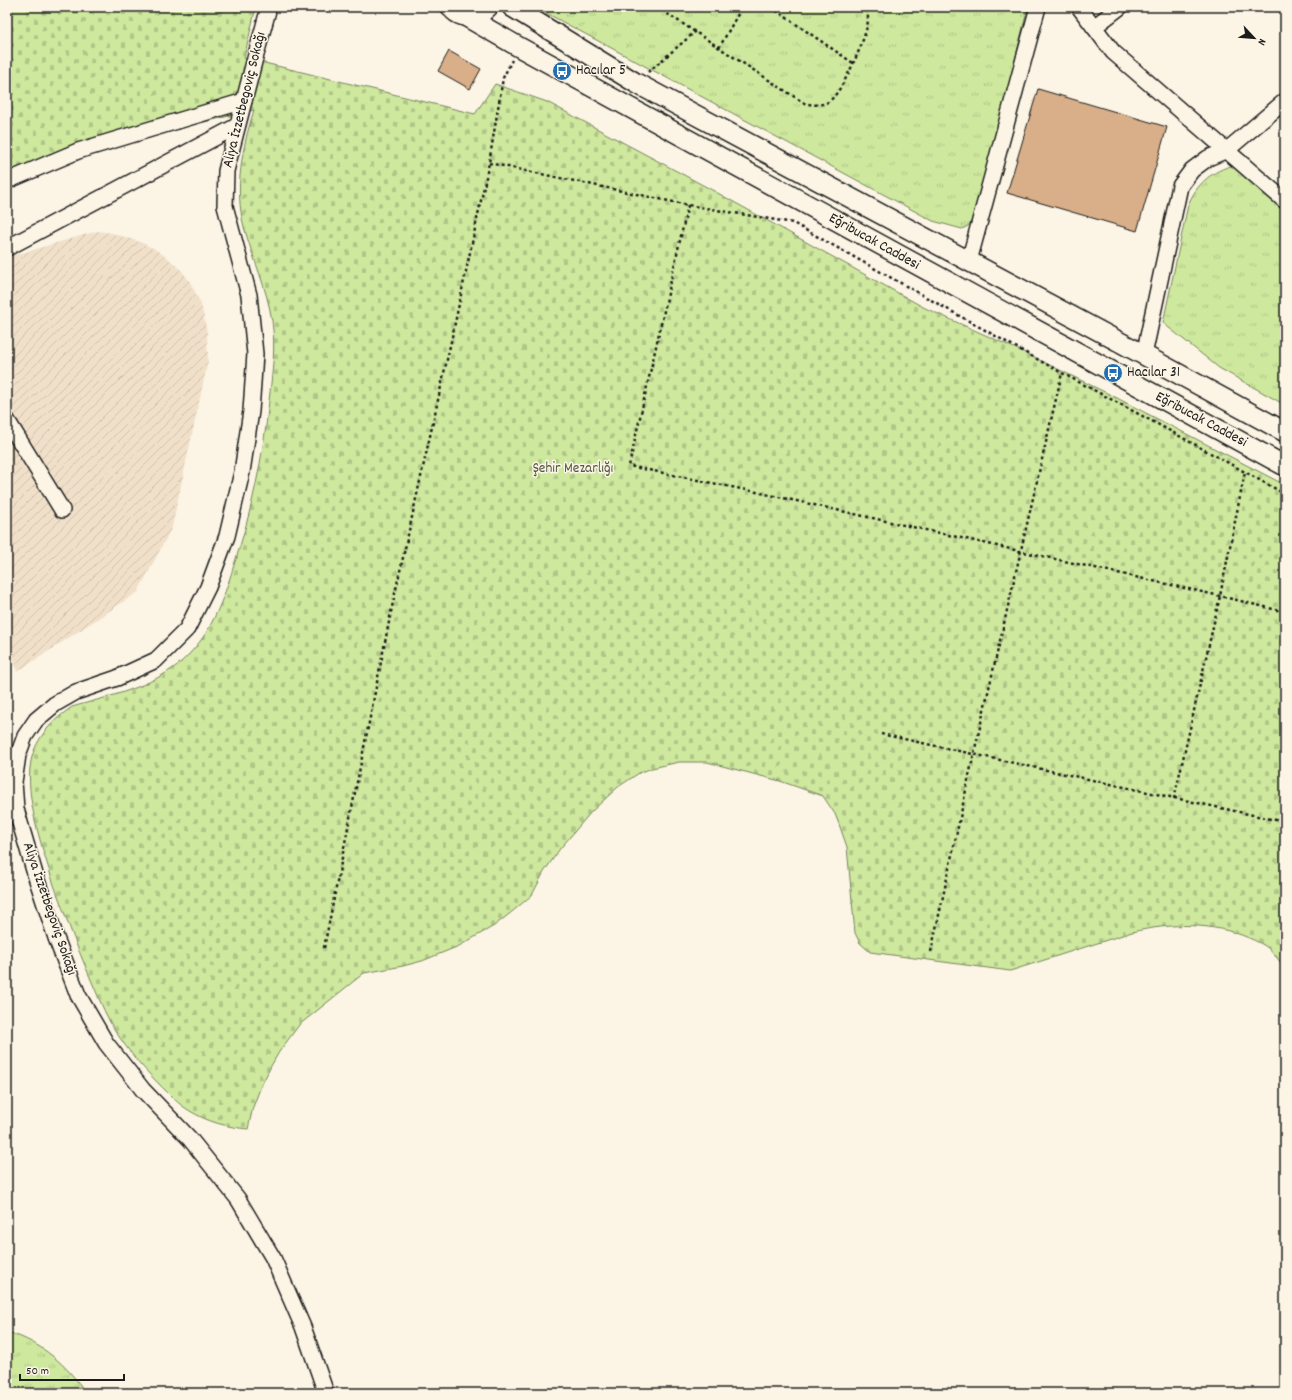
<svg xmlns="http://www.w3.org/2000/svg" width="1292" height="1400" viewBox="0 0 1292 1400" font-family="Dekko,sans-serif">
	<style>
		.industrial { fill: url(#industrial-furrows) }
		.grass { fill: url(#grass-tufts); stroke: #75825d }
		.cemetery { fill: url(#cemetery-stones); stroke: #75825d }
		.building { fill: #d8af89; stroke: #1c1c1c }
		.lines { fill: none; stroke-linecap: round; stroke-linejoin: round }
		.minor-casing { stroke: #1c1c1c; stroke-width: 18 }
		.major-casing { stroke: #1c1c1c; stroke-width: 22 }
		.path { stroke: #1c1c1c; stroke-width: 2.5; stroke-dasharray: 3 3; stroke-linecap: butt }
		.minor { stroke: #fcf5e5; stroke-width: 15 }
		.major { stroke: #fcf5e5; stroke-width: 19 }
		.labels { text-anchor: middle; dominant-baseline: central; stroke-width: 3; stroke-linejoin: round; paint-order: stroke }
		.poi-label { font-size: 15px; fill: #1c1c1c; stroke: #fcf5e5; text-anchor: start }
		.street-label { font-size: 15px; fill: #1c1c1c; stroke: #fcf5e5 }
		.park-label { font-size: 15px; fill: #515943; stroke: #fcf5e5 }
	</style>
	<defs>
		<pattern id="industrial-furrows" width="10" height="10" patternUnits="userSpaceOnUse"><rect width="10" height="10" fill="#f1e0c9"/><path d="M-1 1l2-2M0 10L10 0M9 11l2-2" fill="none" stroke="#cec0ac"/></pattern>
		<pattern id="grass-tufts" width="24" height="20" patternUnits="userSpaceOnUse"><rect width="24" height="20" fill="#cee89e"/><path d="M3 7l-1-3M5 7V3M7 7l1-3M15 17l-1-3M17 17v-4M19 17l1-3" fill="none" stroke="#b0c688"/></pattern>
		<pattern id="cemetery-stones" width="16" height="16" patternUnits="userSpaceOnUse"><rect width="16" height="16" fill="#cee89e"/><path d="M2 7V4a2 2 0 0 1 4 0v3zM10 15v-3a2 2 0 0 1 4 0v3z" fill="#b0c688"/></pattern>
	</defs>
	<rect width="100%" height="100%" fill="#fcf5e5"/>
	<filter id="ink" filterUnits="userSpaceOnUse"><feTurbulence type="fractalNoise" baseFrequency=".025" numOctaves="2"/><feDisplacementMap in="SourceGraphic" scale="8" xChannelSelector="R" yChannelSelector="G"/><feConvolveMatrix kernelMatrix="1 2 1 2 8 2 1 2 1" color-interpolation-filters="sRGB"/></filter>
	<g filter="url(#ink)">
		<!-- industrial -->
		<path class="industrial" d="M97,231L112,233L140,242L155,249L169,259L181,270L189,280L201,304L207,332L208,361L172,527L138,592L17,672L7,630V259L12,256Z"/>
		<!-- grass -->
		<g class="grass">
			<path d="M535,7H1028L976,217L968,226L962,229L933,221Z"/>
			<path d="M1234,165L1285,211V405L1219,368L1163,323L1188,205C1197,183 1212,171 1234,165Z"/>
			<path d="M7,1332C41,1342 67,1365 86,1393H7Z"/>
		</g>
		<!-- cemetery -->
		<path class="cemetery" d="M7,7H256L244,58L475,114L495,84L547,102L714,191L925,308L1021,351L1115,397L1285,485V967C1279,961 1274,954 1268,948C1263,944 1256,941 1249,938C1212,922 1171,923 1132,932L1010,971L870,952L860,943L855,933L847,847L839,824L835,814L823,796L780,781L707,762H679L652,768L639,773L618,787L591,812L559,850L544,872L532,895L513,911L494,926L459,946L422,961L403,966L364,973L299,1025L279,1052L271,1066L261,1086L253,1107L248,1129C227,1127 208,1122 190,1111C178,1104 169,1094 159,1084C140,1065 123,1045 110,1022C102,1007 96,991 89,975C76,945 65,915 54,885C43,850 24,797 31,761C36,737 53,720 72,707C110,696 150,688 181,662C193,651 204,638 211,624C221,605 228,585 234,565C252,511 263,457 269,401C272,374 276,348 272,321C267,288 253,259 244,227C234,189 242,148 254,110L117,143L7,187Z"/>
		<!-- building -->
		<g class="building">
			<path d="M449,51L481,69L470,89L438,71Z"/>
			<path d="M1038,89L1167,127L1137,231L1007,193Z"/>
		</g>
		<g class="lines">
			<defs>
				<g id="minor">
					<path d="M269,7L254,62L226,171L225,206L249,295L255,354L251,411L242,472L227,536L208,587L187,629L156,660L117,678L76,692L55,704L36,720L25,736L18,755L14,782L16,809L35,874L56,938L78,995L106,1043L143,1090L190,1139L238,1199L273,1258L303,1327L326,1393"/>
					<path d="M1079,7L1113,52L1285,201"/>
					<path d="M1094,27L1120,7"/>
					<path d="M7,181L78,151L244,101"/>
					<path d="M7,248L237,126"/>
					<path d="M969,261L1038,7"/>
					<path d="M1144,355L1180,186L1192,170L1208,158L1227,150L1285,101"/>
					<path d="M7,420L62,510"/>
				</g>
				<g id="major">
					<path d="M451,7C460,20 478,18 488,7"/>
					<path d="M512,7L636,83L1144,355L1285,432"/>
					<path d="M465,16L519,47L1285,466"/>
				</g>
			</defs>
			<!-- minor casing -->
			<use href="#minor" class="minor-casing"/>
			<!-- major casing -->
			<use href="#major" class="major-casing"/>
			<!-- path -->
			<g class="path">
				<path d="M657,7L804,103C812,105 820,106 828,102C842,94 868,35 868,19C868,15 867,11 865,7"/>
				<path d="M771,7L853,63"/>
				<path d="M719,48L742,7"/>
				<path d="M648,72L695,32"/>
				<path d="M489,163L688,205L793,223L1062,373L1161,426L1285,494"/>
				<path d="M688,205L629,466L761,493L1220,596L1285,612"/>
				<path d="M881,734L1285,822"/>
				<path d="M1174,799L1220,596L1245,472"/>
				<path d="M324,948L392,607L452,337L489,163L503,78L512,60"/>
				<path d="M931,952L974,753L1062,373"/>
			</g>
			<!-- minor -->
			<use href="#minor" class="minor"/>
			<!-- major -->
			<use href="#major" class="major"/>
		</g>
	</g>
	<!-- icons -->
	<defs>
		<symbol id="bus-disc" viewBox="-11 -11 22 22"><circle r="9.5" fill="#1f6fb2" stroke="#fcf5e5"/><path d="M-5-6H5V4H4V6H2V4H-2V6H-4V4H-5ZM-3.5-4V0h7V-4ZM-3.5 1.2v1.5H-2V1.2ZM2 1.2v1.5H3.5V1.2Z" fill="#fff"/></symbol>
	</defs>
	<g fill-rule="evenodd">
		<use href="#bus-disc" x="551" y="60" width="22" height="22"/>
		<use href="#bus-disc" x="1102" y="362" width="22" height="22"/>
	</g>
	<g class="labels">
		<!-- poi labels -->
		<g class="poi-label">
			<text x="576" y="71">Hacılar 5</text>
			<text x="1127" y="373">Hacılar 31</text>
		</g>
		<!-- street labels -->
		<g class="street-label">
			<text transform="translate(245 100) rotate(-76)">Aliya İzzetbegoviç Sokağı</text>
			<text transform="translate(874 242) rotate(29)">Eğribucak Caddesi</text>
			<text transform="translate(1201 420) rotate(28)">Eğribucak Caddesi</text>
			<text transform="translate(49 909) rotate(71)">Aliya İzzetbegoviç Sokağı</text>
		</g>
		<!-- park labels -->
		<g class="park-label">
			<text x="573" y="469">Şehir Mezarlığı</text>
		</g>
	</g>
	<!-- margin -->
	<rect width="1292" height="1400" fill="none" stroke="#fcf5e5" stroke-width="24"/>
	<rect x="12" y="12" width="1268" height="1376" fill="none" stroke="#1c1c1c" stroke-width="1.5" filter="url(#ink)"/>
	<!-- north arrow -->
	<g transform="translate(1254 38) rotate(116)" stroke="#fcf5e5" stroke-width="3" paint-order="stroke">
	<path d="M0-3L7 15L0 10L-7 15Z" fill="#1c1c1c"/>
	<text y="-6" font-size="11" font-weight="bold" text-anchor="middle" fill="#1c1c1c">N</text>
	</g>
	<!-- scale -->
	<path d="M20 1374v6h104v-6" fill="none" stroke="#1c1c1c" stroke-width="2"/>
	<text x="26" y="1374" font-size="12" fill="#1c1c1c" stroke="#fcf5e5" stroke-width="3" paint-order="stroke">50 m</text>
</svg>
